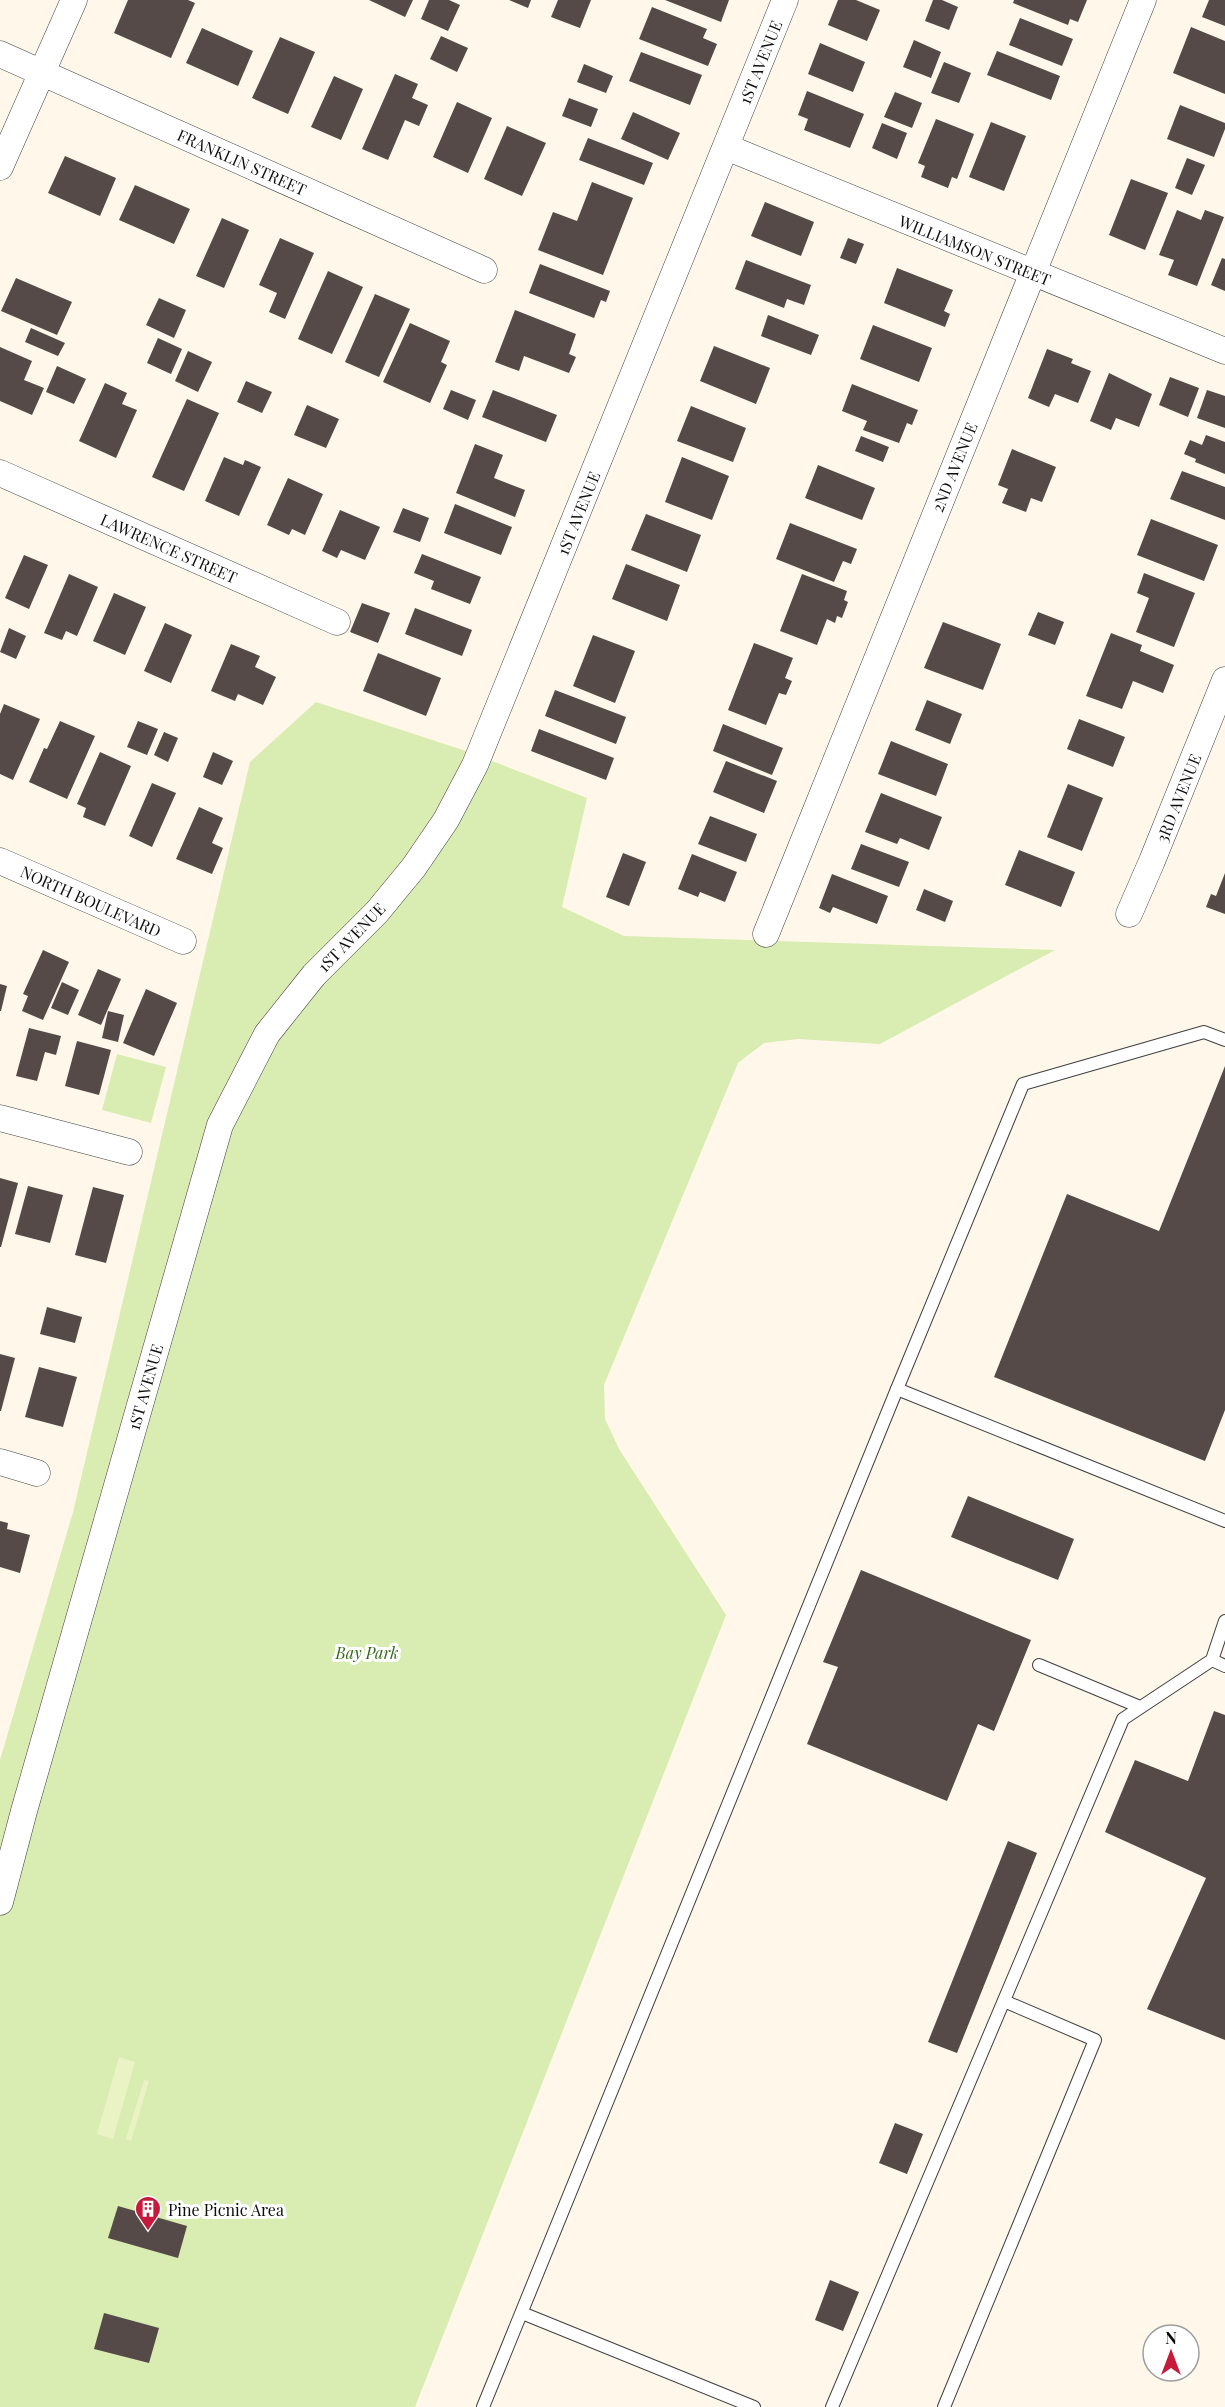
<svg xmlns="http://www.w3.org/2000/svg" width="1225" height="2407" viewBox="0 0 1225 2407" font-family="'Playfair Display',serif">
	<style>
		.green { fill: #d9ecb1 }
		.pitch { fill: #eaf3c4 }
		.building { fill: #554a47 }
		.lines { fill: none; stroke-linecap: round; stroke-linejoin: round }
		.service-casing { stroke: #3f3f3f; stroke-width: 14 }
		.minor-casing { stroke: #3f3f3f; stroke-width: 27 }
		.service { stroke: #fff; stroke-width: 12 }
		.minor { stroke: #fff; stroke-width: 26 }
		.labels { text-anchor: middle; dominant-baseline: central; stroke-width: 6; stroke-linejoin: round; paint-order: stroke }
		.street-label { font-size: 16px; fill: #0c0c0c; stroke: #fff }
		.park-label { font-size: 16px; font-style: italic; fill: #356818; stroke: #fff }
		.poi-label { font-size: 16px; fill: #0c0c0c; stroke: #fff; text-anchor: start }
	</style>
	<rect width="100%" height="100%" fill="#fff8ea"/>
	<!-- green -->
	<g class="green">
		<path d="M316,702L469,752L587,798L562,907L624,936L1055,950L880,1044L798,1039L764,1043L738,1063L604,1385L605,1419L619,1449L726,1615L415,2407H0V1760L73,1512L250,762Z"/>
		<path d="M117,1054L166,1067L151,1123L102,1110Z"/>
	</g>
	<!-- pitch -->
	<g class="pitch">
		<path d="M119,2057L135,2062L113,2139L97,2134Z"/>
		<path d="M144,2080L149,2081L131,2141L126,2139Z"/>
	</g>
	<!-- building -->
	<g class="building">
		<path d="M128,0H188L195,3L171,58L114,33Z"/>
		<path d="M369,0H413L405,17Z"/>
		<path d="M429,0H449L460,5L448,31L421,19Z"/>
		<path d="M509,0H531L528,8Z"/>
		<path d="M558,0H591L580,28L551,17Z"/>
		<path d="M665,0H729L721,22Z"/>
		<path d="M838,0H856L880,10L867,41L828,25Z"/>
		<path d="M933,0H942L958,7L949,30L925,21Z"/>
		<path d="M1014,0H1087L1078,22L1070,19L1068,25L1013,3Z"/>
		<path d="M1209,0H1225V26L1202,17Z"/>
		<path d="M652,7L707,29L703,38L717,44L708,66L639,39Z"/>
		<path d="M1020,18L1073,39L1062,66L1009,45Z"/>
		<path d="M1191,27L1225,41V94L1173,73Z"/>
		<path d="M202,28L253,51L238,86L186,63Z"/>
		<path d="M441,36L468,48L457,72L430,59Z"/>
		<path d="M280,37L315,52L288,114L252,98Z"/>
		<path d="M914,40L941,52L931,78L903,67Z"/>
		<path d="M820,43L865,62L853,92L808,74Z"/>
		<path d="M997,51L1060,76L1051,100L987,75Z"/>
		<path d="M641,52L702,75L690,105L629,81Z"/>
		<path d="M944,62L971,73L959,103L931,93Z"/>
		<path d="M584,64L613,76L606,93L577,82Z"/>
		<path d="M395,74L418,84L412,98L428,105L419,126L405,120L388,160L362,149Z"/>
		<path d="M334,76L363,89L341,140L311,127Z"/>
		<path d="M807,91L864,114L850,148L804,130L808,119L798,115Z"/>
		<path d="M895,92L922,103L912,128L884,117Z"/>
		<path d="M569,98L598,109L591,127L562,116Z"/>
		<path d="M457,102L492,118L468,173L433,157Z"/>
		<path d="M1180,105L1225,123V129L1214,157L1167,139Z"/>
		<path d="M633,112L680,133L668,160L621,139Z"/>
		<path d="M936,119L974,134L957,179L952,177L948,188L921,177L925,166L918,163Z"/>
		<path d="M991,122L1026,136L1004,191L969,177Z"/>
		<path d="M882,123L907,133L897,159L872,148Z"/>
		<path d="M507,126L546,143L522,196L484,179Z"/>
		<path d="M588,138L653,163L644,185L579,160Z"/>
		<path d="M65,156L116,178L100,216L48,193Z"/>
		<path d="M1187,158L1205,165L1192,195L1175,188Z"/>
		<path d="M1131,179L1168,193L1145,250L1109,235Z"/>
		<path d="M592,182L633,198L603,275L538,250L553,212L577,221Z"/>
		<path d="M135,185L190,209L174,244L119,220Z"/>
		<path d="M765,202L814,222L801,256L751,236Z"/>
		<path d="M1177,210L1201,220L1205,210L1224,217L1197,286L1168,275L1174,260L1159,255Z"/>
		<path d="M222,218L249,230L224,288L196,276Z"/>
		<path d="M280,238L314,253L285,319L269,312L277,293L259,285Z"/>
		<path d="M848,238L864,244L856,264L840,258Z"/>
		<path d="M1222,258L1225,259V291L1211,285Z"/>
		<path d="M746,260L811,285L804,305L787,299L784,308L735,289Z"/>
		<path d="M540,264L610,291L606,302L601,300L594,318L529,293Z"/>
		<path d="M897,268L953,290L944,311L950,314L945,327L884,303Z"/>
		<path d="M328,271L363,287L332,354L298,339Z"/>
		<path d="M16,278L72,302L57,335L1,311Z"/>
		<path d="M375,294L410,309L379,377L345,362Z"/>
		<path d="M159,298L186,310L174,338L146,325Z"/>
		<path d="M515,310L576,334L569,354L576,357L569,373L524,356L519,371L495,362Z"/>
		<path d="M768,315L819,335L811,355L761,336Z"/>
		<path d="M410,323L450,341L441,362L447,365L430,403L383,382Z"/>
		<path d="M873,325L932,348L919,382L860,359Z"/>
		<path d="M31,328L65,343L58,356L25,342Z"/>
		<path d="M158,338L182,349L171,374L147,363Z"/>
		<path d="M714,346L770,368L756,404L700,381Z"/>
		<path d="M0,347L32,361L24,380L44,388L32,415L0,401Z"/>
		<path d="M1047,349L1073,359L1071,363L1091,371L1078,403L1055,394L1049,407L1028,398Z"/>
		<path d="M188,351L212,362L198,392L175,381Z"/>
		<path d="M57,366L86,379L74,404L46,392Z"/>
		<path d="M1109,373L1152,394L1139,427L1116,418L1111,430L1090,421Z"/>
		<path d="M1170,377L1199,388L1188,417L1159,405Z"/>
		<path d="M246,381L272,392L262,413L237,402Z"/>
		<path d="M105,383L127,393L122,404L137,410L116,458L79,441Z"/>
		<path d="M852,384L918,410L912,425L907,423L899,443L863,430L867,421L842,411Z"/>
		<path d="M451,390L476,400L468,420L443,409Z"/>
		<path d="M493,390L557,415L546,442L482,417Z"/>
		<path d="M1207,390L1225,396V428L1197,418Z"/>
		<path d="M187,399L219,413L184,491L152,477Z"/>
		<path d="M307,405L339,419L326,448L294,435Z"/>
		<path d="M691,406L746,428L733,462L677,441Z"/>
		<path d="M1206,435L1225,442V474L1195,462L1196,459L1184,454L1190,440L1202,445Z"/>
		<path d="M861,436L889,447L883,462L855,451Z"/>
		<path d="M475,444L503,455L494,478L525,490L515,517L456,493Z"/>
		<path d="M1012,449L1056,467L1042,502L1031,498L1026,512L1002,503L1008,489L998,485Z"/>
		<path d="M224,457L243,465L245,460L261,467L239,516L205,501Z"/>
		<path d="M682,457L729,476L712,520L665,502Z"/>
		<path d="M818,465L875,488L862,520L805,498Z"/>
		<path d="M1182,471L1225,487V520L1170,499Z"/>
		<path d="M288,478L323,494L305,535L292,529L289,535L267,525Z"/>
		<path d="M455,504L512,527L501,555L444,533Z"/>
		<path d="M403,508L429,518L420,542L393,532Z"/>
		<path d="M340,510L380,527L365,560L341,550L337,558L322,551Z"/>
		<path d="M646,514L701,535L687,572L631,550Z"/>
		<path d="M1151,519L1218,545L1204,581L1137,555Z"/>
		<path d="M790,523L857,549L851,564L843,561L834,582L776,559Z"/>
		<path d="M422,554L481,577L470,604L431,589L434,581L414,573Z"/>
		<path d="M24,555L48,565L29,609L5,598Z"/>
		<path d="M626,564L680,585L667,621L612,599Z"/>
		<path d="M1144,573L1195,593L1174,647L1136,632L1149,598L1137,593Z"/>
		<path d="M69,574L98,587L77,636L66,631L62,640L44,633Z"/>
		<path d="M802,574L847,591L844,600L848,602L842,618L837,616L835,623L827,619L817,645L780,631Z"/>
		<path d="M114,593L146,607L125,655L93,641Z"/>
		<path d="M362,603L390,613L378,643L350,632Z"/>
		<path d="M415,608L472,630L462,656L405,634Z"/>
		<path d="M1038,612L1064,622L1055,645L1028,635Z"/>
		<path d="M943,622L1001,644L983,690L924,668Z"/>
		<path d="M165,623L192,635L171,683L144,671Z"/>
		<path d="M9,628L26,636L16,659L0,652Z"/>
		<path d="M1111,633L1142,645L1140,651L1174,665L1163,693L1133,681L1122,709L1086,696Z"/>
		<path d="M593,635L635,651L615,703L573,686Z"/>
		<path d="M754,643L793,658L785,678L792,681L786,695L779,693L766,725L728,710Z"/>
		<path d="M231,644L260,656L255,667L276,677L263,705L238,694L235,701L211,691Z"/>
		<path d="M378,653L441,678L426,716L363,691Z"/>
		<path d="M555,690L626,717L616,744L545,716Z"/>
		<path d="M927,700L962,714L950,744L915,730Z"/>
		<path d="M4,704L40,719L13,780L0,774V714Z"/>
		<path d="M1079,719L1125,737L1113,767L1067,749Z"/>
		<path d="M60,721L95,736L67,799L29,782L44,748L47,749Z"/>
		<path d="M138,721L158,729L147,755L127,747Z"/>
		<path d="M723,724L783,748L772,775L713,751Z"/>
		<path d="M539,729L614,758L606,780L531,751Z"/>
		<path d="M164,732L178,738L168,762L154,755Z"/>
		<path d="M891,741L948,764L936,796L878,774Z"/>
		<path d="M100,752L131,766L105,826L83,817L86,808L77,804Z"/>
		<path d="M213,752L233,761L222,785L203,777Z"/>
		<path d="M726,761L777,781L764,813L713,792Z"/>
		<path d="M152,783L176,793L152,847L129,836Z"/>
		<path d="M1068,784L1103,798L1082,851L1047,837Z"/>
		<path d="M881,793L942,817L929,850L900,838L897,844L865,832Z"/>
		<path d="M199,807L223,818L212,843L223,848L212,874L176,859Z"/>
		<path d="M710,816L757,834L746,862L698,844Z"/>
		<path d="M861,844L909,862L899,887L851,869Z"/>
		<path d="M1019,850L1075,872L1061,907L1005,885Z"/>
		<path d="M623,853L646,862L629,906L606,897Z"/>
		<path d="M692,854L737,872L725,902L700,892L698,897L678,889Z"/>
		<path d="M1225,873V914L1206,907L1211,894L1216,896Z"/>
		<path d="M832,874L888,896L877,924L833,907L830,913L819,908Z"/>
		<path d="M924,889L953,901L945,922L916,910Z"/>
		<path d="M43,950L69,962L43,1020L22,1011L28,996L23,994Z"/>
		<path d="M98,969L121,979L101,1025L78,1015Z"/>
		<path d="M62,982L79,990L68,1015L51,1008Z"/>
		<path d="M0,984L7,986L1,1011H0Z"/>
		<path d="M146,989L177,1003L154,1056L123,1043Z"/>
		<path d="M108,1011L124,1015L118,1042L102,1038Z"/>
		<path d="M29,1028L61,1036L56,1055L45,1052L37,1081L16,1076Z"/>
		<path d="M77,1041L111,1050L99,1095L65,1086Z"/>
		<path d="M1225,1066V1410L1205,1461L994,1377L1067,1194L1159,1231Z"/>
		<path d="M0,1178L18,1183L1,1247H0Z"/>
		<path d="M28,1186L63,1195L50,1243L15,1234Z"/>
		<path d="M93,1187L124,1195L106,1263L75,1255Z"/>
		<path d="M47,1307L82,1317L75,1343L40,1334Z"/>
		<path d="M0,1354L15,1358L1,1411H0Z"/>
		<path d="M39,1367L77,1377L63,1427L25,1417Z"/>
		<path d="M968,1496L1074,1539L1058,1580L951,1537Z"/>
		<path d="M0,1521L8,1523L7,1529L30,1535L20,1573L0,1567Z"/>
		<path d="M861,1570L1031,1640L994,1731L978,1724L947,1801L807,1744L838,1667L823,1662Z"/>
		<path d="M1214,1711L1225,1715V2040L1147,2009L1206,1878L1105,1832L1135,1760L1188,1781Z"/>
		<path d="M1008,1841L1037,1853L957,2053L928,2042Z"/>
		<path d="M895,2123L923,2134L907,2174L879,2163Z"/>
		<path d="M118,2206L187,2226L178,2258L108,2238Z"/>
		<path d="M830,2280L859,2292L843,2331L815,2320Z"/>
		<path d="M104,2313L159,2328L149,2363L94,2349Z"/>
	</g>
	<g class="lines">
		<defs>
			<g id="service">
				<path d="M897,1389L1225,1521"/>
				<path d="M1212,1660L1225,1666"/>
				<path d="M1039,1665L1140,1707"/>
				<path d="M522,2313L754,2407"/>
				<path d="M483,2407L897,1389L1023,1084L1204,1032L1225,1040"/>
				<path d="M832,2407L1123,1719L1212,1660L1225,1621"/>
				<path d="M944,2407L1095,2040L1004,2001"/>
			</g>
			<g id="minor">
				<path d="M0,54L484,270"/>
				<path d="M726,147L1225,351"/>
				<path d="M0,167L74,0"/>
				<path d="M0,473L337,622"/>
				<path d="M0,861L183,941"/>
				<path d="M1129,914L1152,861L1225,680"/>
				<path d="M766,934L1143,0"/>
				<path d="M0,1118L129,1152"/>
				<path d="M0,1462L37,1473"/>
				<path d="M0,1902L24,1811L220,1125L267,1034L314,975L377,912L414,867L446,820L475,765L785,0"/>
			</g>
		</defs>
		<!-- service casing -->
		<use href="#service" class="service-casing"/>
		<!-- minor casing -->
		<use href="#minor" class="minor-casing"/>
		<!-- service -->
		<use href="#service" class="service"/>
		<!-- minor -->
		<use href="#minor" class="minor"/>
	</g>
	<!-- icons -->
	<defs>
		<symbol id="building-pin" viewBox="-11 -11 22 30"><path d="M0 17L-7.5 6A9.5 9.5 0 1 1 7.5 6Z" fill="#c61a3d" stroke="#fff"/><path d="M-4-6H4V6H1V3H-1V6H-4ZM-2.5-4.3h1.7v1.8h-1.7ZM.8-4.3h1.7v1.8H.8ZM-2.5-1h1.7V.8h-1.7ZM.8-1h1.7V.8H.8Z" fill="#fff"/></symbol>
	</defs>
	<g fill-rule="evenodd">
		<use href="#building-pin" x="133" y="2194" width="30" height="40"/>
	</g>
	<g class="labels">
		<!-- street labels -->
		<g class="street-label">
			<text transform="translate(760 62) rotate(-68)">1ST AVENUE</text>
			<text transform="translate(242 162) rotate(24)">FRANKLIN STREET</text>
			<text transform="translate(975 250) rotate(22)">WILLIAMSON STREET</text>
			<text transform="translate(954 467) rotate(-68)">2ND AVENUE</text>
			<text transform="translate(578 513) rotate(-68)">1ST AVENUE</text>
			<text transform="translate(169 548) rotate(24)">LAWRENCE STREET</text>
			<text transform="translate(1178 798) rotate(-68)">3RD AVENUE</text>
			<text transform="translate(91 901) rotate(24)">NORTH BOULEVARD</text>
			<text transform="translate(351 937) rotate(-46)">1ST AVENUE</text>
			<text transform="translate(145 1387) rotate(-74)">1ST AVENUE</text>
		</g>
		<!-- park labels -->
		<g class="park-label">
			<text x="367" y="1652">Bay Park</text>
		</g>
		<!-- poi labels -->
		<g class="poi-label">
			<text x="168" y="2209">Pine Picnic Area</text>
		</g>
	</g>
	<!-- north arrow -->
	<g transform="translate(1171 2353)"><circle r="28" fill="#ffffff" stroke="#9e9e9e" stroke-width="1.5"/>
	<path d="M0-4.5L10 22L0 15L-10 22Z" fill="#c61a3d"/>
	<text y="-9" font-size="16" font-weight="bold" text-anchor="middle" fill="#0c0c0c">N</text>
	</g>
</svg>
